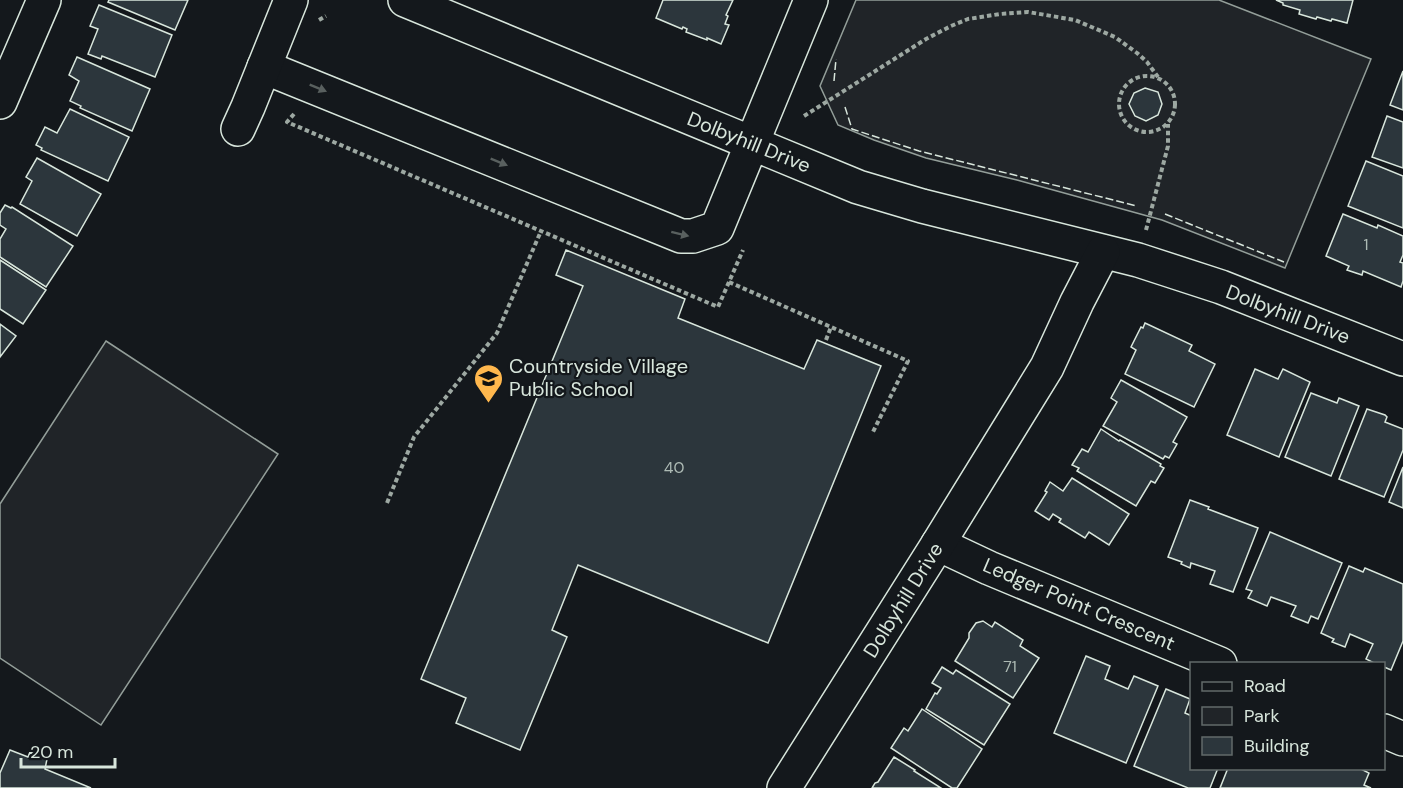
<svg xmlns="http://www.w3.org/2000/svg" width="1403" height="788" viewBox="0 0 1403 788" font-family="'DM Sans',sans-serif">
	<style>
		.green { fill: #202428; stroke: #939e99; stroke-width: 1.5 }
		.building { fill: #2c363c; stroke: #d8e6dc; stroke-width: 1.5 }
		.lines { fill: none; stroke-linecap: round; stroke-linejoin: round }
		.minor-casing { stroke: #d8e6dc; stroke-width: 36 }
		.path { stroke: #9da8a2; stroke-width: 4; stroke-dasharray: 4.5 3; stroke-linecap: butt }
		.minor { stroke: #14181c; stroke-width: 33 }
		.fence { stroke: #d8e6dc; stroke-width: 1.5; stroke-dasharray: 8 3; stroke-linecap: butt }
		.oneway { fill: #59605f }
		.labels { text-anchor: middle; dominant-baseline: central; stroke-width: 4.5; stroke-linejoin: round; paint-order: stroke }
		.number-label { font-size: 16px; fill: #adbab4 }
		.street-label { font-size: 20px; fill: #d8e6dc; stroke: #14181c }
		.poi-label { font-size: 20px; fill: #d8e6dc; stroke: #14181c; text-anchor: start }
	</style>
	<rect width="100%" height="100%" fill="#14181c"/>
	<!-- green -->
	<g class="green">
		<path d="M856,0H1219L1371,59L1285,268L1162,220L1017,180L926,158L874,140L838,125L820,86Z"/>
		<path d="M106,341L278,454L101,725L0,658V504Z"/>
	</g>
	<!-- building -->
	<g class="building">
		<path d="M109,0H188L175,30L108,2Z"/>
		<path d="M663,0H733L726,15L728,16L725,24L729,25L721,44L707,38V40L686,32L687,29L683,27L682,29L656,18Z"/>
		<path d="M1276,0H1353L1347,23L1332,19L1331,21L1317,17L1316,19L1299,14L1300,10L1283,5V3Z"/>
		<path d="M99,5L172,35L155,77L102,56L101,59L88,54L98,29L90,26Z"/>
		<path d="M77,57L150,89L132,131L80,108L81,106L70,101L79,81L69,75Z"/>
		<path d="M1403,71V110L1390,105Z"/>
		<path d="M1145,88L1158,92L1162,104L1158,115L1146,121L1135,116L1129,104L1134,93Z"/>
		<path d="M70,109L129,137L108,181L41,150L42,148L36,145L45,127L57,133Z"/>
		<path d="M1387,116L1403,122V168L1372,157Z"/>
		<path d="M37,158L101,194L77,236L20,204L32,181L26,177Z"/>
		<path d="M1366,161L1403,176V228L1348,206Z"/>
		<path d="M5,205L11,208L12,207L73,246L46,287L0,257V239L6,229L0,225V213Z"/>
		<path d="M1343,214L1377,228L1378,225L1403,236V255L1400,262L1403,263V281L1401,287L1363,271L1362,275L1347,270L1349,266L1326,256Z"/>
		<path d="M566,250L685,299L678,318L804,369L817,340L881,366L768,643L578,565L552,630L567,637L520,750L456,723L466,698L421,679L583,286L556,275Z"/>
		<path d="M0,260L46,290L23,324L0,309Z"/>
		<path d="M1145,323L1192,345L1189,351L1215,364L1194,407L1125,374L1136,350L1131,347L1141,327L1143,328Z"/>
		<path d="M0,324L16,336L0,357Z"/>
		<path d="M1255,369L1278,379L1283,369L1310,382L1279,457L1227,435Z"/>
		<path d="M1121,380L1187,417L1173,442L1177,444L1169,458L1165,456L1163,459L1103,426L1117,402L1111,398Z"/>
		<path d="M1311,393L1337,403L1339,398L1359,406L1331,476L1285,457Z"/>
		<path d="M1367,409L1385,415L1387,417L1385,422L1403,429V450L1384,497L1339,479Z"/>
		<path d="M1101,429L1119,441L1120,440L1161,464L1160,466L1164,468L1155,483L1151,481L1136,506L1077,471L1079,468L1072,465L1082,449L1088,452Z"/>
		<path d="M1403,467V508L1389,502Z"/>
		<path d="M1072,478L1129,514L1109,545L1089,532L1085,538L1059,522L1061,519L1053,514L1049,520L1035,511L1047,492L1045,491L1050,482L1063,491Z"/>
		<path d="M1190,500L1209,507L1208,509L1258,528L1233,592L1210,584L1215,571L1191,563L1190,568L1181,564L1182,562L1168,557Z"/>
		<path d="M1270,532L1342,563L1318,619L1311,616L1308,623L1291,616L1296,606L1271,597L1267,606L1248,598L1252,591L1246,589Z"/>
		<path d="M1349,566L1363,572L1365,568L1403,584V641L1391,670L1384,667V664H1376L1366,659L1373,644L1350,634L1345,647L1332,642L1334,639L1321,633Z"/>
		<path d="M983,621L992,627L995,622L1023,640L1020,646L1039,658L1013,698L955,661L969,638V633L976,623Z"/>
		<path d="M1086,656L1110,666L1105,679L1128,689L1134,676L1158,686L1126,763L1054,733Z"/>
		<path d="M942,667L953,674L956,670L1010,704L984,745L926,709L935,693L937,694L941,688L932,683Z"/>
		<path d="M1166,689L1190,699L1185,713L1192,716V768H1218L1210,788H1188L1134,766Z"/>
		<path d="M922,709L982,749L957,788H952L891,748L904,728L908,731Z"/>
		<path d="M10,750L28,757L30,752L47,759L45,769L91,788H0V773Z"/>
		<path d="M894,757L915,770L914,771L941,788H872L875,783L878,782Z"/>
		<path d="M1228,768H1359L1369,773L1364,785L1371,788H1220Z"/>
	</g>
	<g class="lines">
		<defs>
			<g id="minor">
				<path d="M405,0L858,187L922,206L1138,260L1221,287L1403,359"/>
				<path d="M264,67L681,236H693L717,228L811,0"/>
				<path d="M0,102L44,0"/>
				<path d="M238,129L248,107L291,0"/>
				<path d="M938,544L989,568L1220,664"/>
				<path d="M1384,731L1403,739"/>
				<path d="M784,788L938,544L1047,367L1077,302L1103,252"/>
			</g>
		</defs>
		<!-- minor casing -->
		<use href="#minor" class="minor-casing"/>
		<!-- path -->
		<g class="path">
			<path d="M319,20L326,16"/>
			<circle cx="1147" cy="104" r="28"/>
			<path d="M294,114L287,122L718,307L743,250"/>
			<path d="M804,116L926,39L951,26L968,19L1000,14L1028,12L1075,20L1115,37L1137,53L1147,62L1158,77"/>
			<path d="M1146,230L1168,146V124"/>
			<path d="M729,282L908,361L873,432"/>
			<path d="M826,340L831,327"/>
			<path d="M387,503L414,437L497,333L541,231"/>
		</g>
		<!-- minor -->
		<use href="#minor" class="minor"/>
		<!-- fence -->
		<g class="fence">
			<path d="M834,81L836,59"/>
			<path d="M845,107L852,129L919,151L1137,206"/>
			<path d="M1165,214L1284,262"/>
		</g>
	</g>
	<!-- one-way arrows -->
	<defs><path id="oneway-solid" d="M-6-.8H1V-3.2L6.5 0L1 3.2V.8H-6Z" transform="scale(1.5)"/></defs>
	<g class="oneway">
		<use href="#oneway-solid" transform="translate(318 88) rotate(22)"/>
		<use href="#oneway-solid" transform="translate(499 162) rotate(22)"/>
		<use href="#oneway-solid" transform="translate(680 234) rotate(14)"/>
	</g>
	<!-- icons -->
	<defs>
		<symbol id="school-pin" viewBox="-11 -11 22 30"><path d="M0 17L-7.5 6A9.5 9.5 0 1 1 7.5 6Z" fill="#ffb74d" stroke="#14181c"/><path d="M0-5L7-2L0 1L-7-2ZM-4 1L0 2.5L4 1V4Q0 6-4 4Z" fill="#111"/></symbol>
	</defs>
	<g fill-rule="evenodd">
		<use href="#school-pin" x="472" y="362" width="33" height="45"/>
	</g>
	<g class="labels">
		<!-- number labels -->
		<g class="number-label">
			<text x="1366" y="244">1</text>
			<text x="674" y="467">40</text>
			<text x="1010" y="666">71</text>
		</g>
		<!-- street labels -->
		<g class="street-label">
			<text transform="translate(749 142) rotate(22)">Dolbyhill Drive</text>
			<text transform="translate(1288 314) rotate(21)">Dolbyhill Drive</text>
			<text transform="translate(903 600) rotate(-58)">Dolbyhill Drive</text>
			<text transform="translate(1079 604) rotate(23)">Ledger Point Crescent</text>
		</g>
		<!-- poi labels -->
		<g class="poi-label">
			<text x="509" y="366">Countryside Village<tspan x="509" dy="23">Public School</tspan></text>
		</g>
	</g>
	<!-- legend -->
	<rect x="1190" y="662" width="195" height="108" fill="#14181c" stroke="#626a69" stroke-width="1.5"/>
	<rect x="1202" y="682" width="30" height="9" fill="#14181c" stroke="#626a69" stroke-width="1.5"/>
	<text x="1244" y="692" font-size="18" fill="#d8e6dc">Road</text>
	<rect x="1202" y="707" width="30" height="18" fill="#202428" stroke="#626a69" stroke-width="1.5"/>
	<text x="1244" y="722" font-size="18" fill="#d8e6dc">Park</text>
	<rect x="1202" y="737" width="30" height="18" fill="#2c363c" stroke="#626a69" stroke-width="1.5"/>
	<text x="1244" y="752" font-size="18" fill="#d8e6dc">Building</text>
	<!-- scale -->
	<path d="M21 758v9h94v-9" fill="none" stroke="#d8e6dc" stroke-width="3"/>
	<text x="30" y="758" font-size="18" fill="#d8e6dc" stroke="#14181c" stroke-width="4.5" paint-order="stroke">20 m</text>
</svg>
